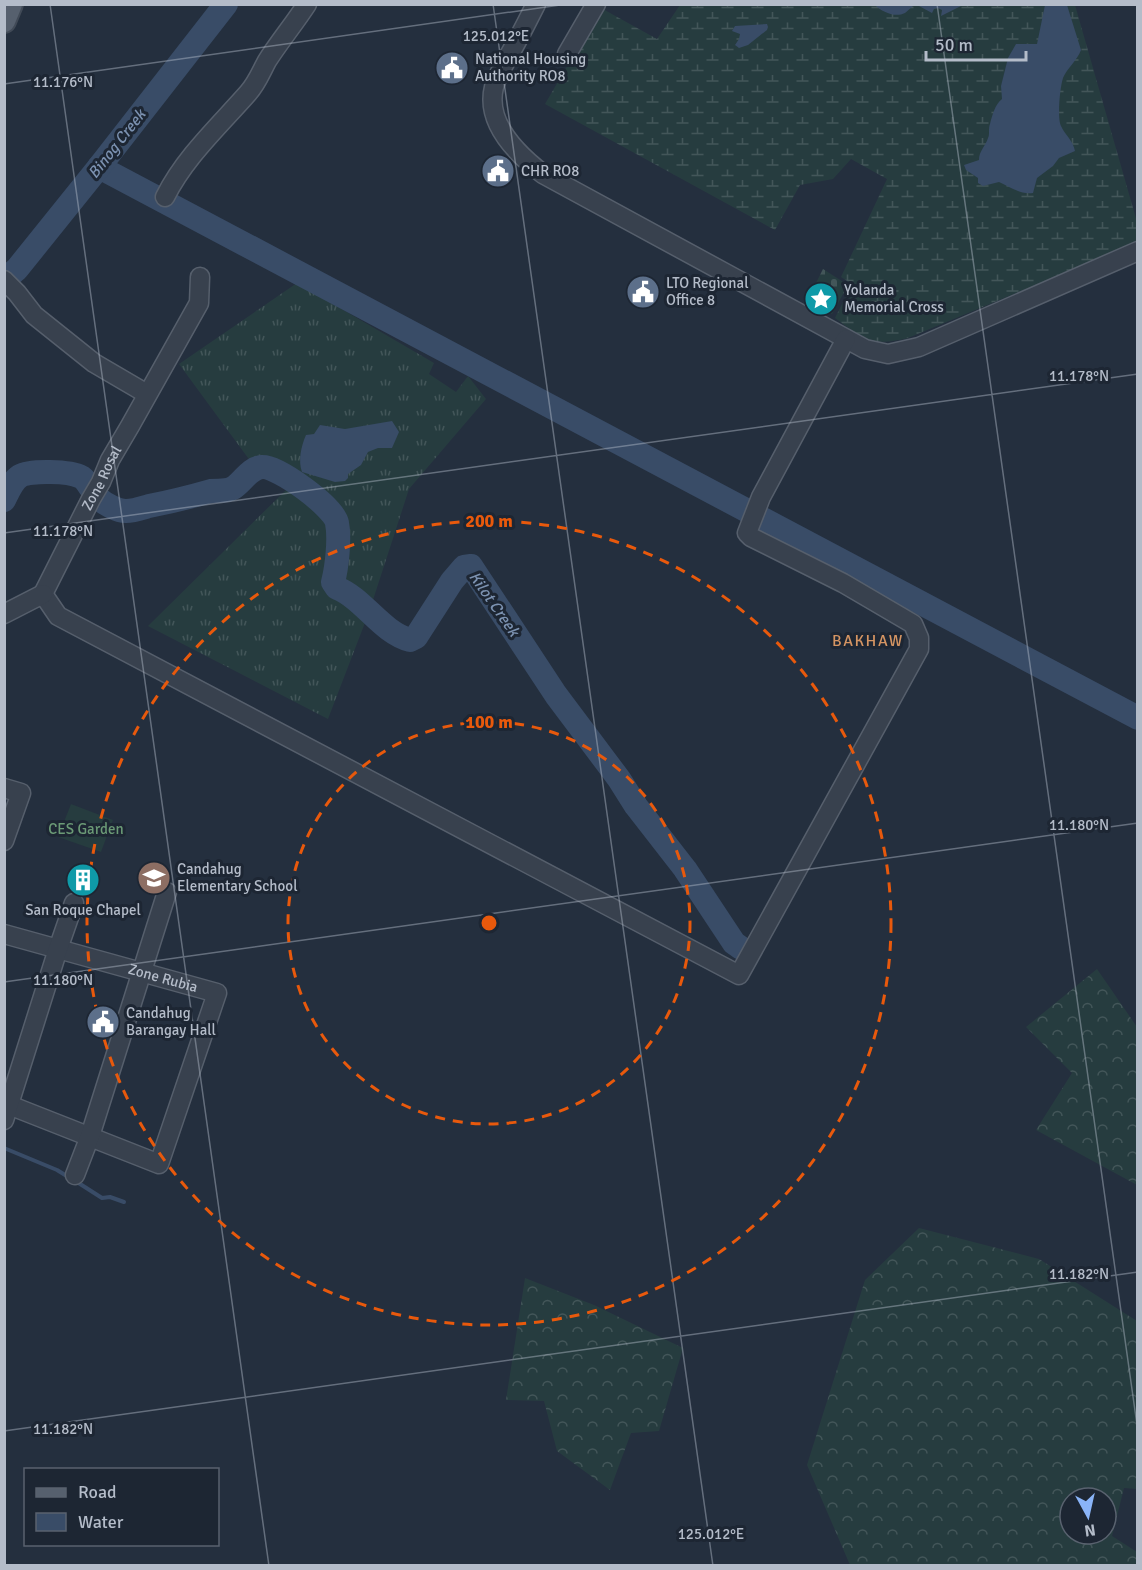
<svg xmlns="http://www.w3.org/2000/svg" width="1142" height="1570" viewBox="0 0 1142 1570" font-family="Signika,sans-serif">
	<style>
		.grass { fill: url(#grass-tufts) }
		.forest { fill: url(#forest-crowns); fill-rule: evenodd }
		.wetland { fill: url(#wetland-marsh) }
		.cemetery { fill: url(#cemetery-stones) }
		.garden { fill: #263c3f }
		.water { fill: #394c67 }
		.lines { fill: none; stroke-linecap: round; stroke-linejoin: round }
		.stream { stroke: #394c67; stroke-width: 4 }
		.river { stroke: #394c67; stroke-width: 24 }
		.minor-casing { stroke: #565f6c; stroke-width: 21 }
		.major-casing { stroke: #414a57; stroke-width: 26 }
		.minor { stroke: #38414e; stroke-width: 18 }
		.major { stroke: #56606e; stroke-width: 22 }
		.ticks { fill: none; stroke: #b4bcc9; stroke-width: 1.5; stroke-opacity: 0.45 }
		.ring { fill: none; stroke: #e8590c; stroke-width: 3; stroke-dasharray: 10 8 }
		.labels { text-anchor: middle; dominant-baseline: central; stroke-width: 6; stroke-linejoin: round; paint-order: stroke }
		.poi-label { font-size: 15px; fill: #b4bcc9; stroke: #1d2633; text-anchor: start }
		.street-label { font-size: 15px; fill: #b4bcc9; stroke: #1d2633 }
		.park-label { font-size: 15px; fill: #6b9a76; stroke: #1d2633 }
		.water-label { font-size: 16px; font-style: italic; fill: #7c92b1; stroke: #1d2633 }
		.neighbourhood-label { font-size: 16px; letter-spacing: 1.5px; fill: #d59563; stroke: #1d2633 }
		.ticks-label { font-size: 15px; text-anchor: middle; fill: #b4bcc9; stroke: #1d2633; stroke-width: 6; stroke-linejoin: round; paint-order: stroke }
		.centre { fill: #e8590c; stroke: #1d2633; stroke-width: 3 }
		.ring-label { font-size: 18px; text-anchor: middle; font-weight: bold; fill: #e8590c; stroke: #1d2633; stroke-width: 6; stroke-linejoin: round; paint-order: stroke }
	</style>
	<defs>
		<pattern id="grass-tufts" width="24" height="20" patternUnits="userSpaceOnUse" patternTransform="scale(1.5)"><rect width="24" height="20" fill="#263c3f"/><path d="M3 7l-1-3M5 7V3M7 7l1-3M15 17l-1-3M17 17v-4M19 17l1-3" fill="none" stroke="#435659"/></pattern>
		<pattern id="forest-crowns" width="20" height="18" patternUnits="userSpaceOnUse" patternTransform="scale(1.5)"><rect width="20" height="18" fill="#263c3f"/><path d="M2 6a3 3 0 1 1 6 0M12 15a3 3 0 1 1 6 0" fill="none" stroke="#435659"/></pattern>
		<pattern id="wetland-marsh" width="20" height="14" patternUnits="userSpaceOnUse" patternTransform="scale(1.5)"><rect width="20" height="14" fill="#263c3f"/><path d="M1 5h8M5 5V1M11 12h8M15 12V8" fill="none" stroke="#435659"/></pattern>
		<pattern id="cemetery-stones" width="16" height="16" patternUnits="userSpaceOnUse" patternTransform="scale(1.5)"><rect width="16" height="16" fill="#263c3f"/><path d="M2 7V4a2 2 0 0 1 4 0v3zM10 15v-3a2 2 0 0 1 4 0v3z" fill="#435659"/></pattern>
	</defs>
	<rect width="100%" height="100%" fill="#242f3e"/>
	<!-- grass -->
	<g class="grass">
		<path d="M297,283L434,363L429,374L456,392L468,376L486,399L409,489L372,603L343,582L345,519C333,496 288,467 264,457L251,462L179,364Z"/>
		<path d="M289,487L310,503L331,525L325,583L330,593L366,620L328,719L148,626Z"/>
	</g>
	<!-- forest -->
	<g class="forest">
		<path d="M1097,969L1137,1027V1185L1036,1130L1072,1073L1026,1027Z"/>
		<path d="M919,1228L1039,1259L1137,1321V1489L1124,1488L1112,1536L1137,1552V1565H850L807,1465L865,1280ZM1070,1498H1106V1534H1070Z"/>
		<path d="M525,1278L594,1305L683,1348L659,1431L631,1433L610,1490L557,1451L544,1401L506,1400Z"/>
	</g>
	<!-- wetland -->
	<path class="wetland" d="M680,5H1075L1137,222V243L908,338C871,347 864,340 835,318L852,284L841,277L887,179L851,159L833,179L800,185L775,230L545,104L601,8L657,39Z"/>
	<!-- cemetery -->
	<path class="cemetery" d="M823,269L848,285L832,314L807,301Z"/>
	<!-- garden -->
	<path class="garden" d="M71,804L113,820L101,852L58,837Z"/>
	<!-- water -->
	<g class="water">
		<path d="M875,5H963L941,16L942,10L938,8L934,9L932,13L919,6H913C910,8 908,11 905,13C895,18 882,12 875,5Z"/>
		<path d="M1045,5H1067L1081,50C1077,61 1067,68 1063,78C1060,87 1057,118 1061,126C1065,135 1073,140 1075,151L1059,158L1053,166L1037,178L1033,193C1021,195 1010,187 999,182L983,186L978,183V178L966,170L964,165L979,160C979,151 985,147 988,138C990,134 988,129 990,124C992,116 995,104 1002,99L1001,86L1008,58L1016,44H1037Z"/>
		<path d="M767,24L768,27L767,30L748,45L739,48L735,45L739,39L740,34L732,31L735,26Z"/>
		<path d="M392,421L399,432L392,448H378L368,452L361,465L348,474V478L345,481L335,482L302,472C298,461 301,446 306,435L314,434L320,425L345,429Z"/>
	</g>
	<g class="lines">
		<!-- stream -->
		<g class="stream">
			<path d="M4,1148L57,1170L70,1178"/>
			<path d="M77,1182L102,1198L110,1197L124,1202"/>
		</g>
		<!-- river -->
		<g class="river">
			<path d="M99,167L1138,718"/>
			<path d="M4,280L17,269L99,167L226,4"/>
			<path d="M98,498C105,504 117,511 126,511C133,511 142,508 149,506C170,502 190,497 211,491C218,490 226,492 233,488C243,482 249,468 262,467C278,466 334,507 337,523C340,538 337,567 333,582L337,588C364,599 381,632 410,640L416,637L452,581L464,567L471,566L556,695L619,779L636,806L685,869L734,943L741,948"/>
			<path d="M4,500C8,492 12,481 20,476C30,470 70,471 81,477C84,478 88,484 90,487"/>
		</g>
		<defs>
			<g id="minor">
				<path d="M536,4C527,22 518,40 508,57C503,67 497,76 494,87C485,123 517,154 543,174L865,349L888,354L919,347L1138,251"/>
				<path d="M567,54L596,4"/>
				<path d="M165,197C185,157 219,126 248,93C257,83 261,72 267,61C279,42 294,24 307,4"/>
				<path d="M4,280L17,293L34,315L94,363L147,394"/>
				<path d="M43,594L58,616L739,975L919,649V638L913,624L843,583L751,537L747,533L761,497L846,339"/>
				<path id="s1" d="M43,594L91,499L101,482L110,460L130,426L199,303L200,277"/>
				<path d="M4,614L43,594"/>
				<path d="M4,788L21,793L4,841"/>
				<path id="s2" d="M4,934L217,993L159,1164L9,1105"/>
				<path d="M4,1120L58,949L74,903"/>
				<path d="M75,1175L90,1136L167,892"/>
			</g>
			<path id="major" d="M4,21L11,4"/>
		</defs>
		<!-- minor casing -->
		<use href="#minor" class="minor-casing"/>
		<!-- major casing -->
		<use href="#major" class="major-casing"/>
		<!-- minor -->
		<use href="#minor" class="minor"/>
		<!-- major -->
		<use href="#major" class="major"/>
	</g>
	<!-- ticks -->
	<path class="ticks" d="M50,4L269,1566M493,4L713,1566M937,4L1138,1432M4,84L567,4M4,533L1138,374M4,982L1138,823M4,1431L1138,1272"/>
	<!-- distance rings -->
	<g class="ring">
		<circle cx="489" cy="923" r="201"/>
		<circle cx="489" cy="923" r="402"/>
	</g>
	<!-- icons -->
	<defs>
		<symbol id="civic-disc" viewBox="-11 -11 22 22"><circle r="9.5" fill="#5c6f8a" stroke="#1d2633"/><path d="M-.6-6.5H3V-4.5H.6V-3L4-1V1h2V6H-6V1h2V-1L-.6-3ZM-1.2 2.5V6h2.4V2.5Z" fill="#fff"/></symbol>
		<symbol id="sight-disc" viewBox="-11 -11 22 22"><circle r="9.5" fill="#0f9aa8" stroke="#1d2633"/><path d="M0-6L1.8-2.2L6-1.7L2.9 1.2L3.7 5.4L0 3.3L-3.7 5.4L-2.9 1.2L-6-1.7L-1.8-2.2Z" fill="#fff"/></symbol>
		<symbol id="school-disc" viewBox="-11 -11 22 22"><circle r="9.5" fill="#8d6e63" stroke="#1d2633"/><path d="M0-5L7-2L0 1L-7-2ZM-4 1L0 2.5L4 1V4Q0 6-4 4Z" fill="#fff"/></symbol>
		<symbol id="building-disc" viewBox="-11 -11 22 22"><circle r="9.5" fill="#0f9aa8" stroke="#1d2633"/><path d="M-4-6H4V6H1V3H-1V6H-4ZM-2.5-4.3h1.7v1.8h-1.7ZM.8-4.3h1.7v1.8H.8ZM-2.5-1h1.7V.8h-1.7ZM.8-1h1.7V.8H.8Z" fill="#fff"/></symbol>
	</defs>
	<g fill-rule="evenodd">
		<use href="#civic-disc" x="433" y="49" width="38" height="38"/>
		<use href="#civic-disc" x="479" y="152" width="38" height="38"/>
		<use href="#civic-disc" x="624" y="273" width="38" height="38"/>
		<use href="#sight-disc" x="802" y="280" width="38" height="38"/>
		<use href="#school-disc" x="135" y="859" width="38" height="38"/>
		<use href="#building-disc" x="64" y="861" width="38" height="38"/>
		<use href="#civic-disc" x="84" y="1003" width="38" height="38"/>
	</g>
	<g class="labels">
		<!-- poi labels -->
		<g class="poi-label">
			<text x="475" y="59">National Housing<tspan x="475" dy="17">Authority RO8</tspan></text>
			<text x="521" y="171">CHR RO8</text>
			<text x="666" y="283">LTO Regional<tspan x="666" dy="17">Office 8</tspan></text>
			<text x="844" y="290">Yolanda<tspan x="844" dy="17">Memorial Cross</tspan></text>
			<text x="177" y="869">Candahug<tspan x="177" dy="17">Elementary School</tspan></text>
			<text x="83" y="910" text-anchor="middle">San Roque Chapel</text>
			<text x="126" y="1013">Candahug<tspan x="126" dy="17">Barangay Hall</tspan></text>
		</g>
		<!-- street labels -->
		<g class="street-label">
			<text stroke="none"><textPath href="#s1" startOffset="130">Zone Rosal</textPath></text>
			<text stroke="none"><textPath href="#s2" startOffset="165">Zone Rubia</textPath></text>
		</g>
		<!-- park labels -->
		<g class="park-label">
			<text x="86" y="829">CES Garden</text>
		</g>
		<!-- water labels -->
		<g class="water-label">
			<text transform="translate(117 144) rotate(-52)">Binog Creek</text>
			<text transform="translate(494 604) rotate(55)">Kilot Creek</text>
		</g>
		<!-- neighbourhood labels -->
		<g class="neighbourhood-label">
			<text x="868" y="641">BAKHAW</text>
		</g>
	</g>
	<g class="ticks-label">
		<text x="496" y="41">125.012°E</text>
		<text x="63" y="87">11.176°N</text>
		<text x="1079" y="381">11.178°N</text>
		<text x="63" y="536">11.178°N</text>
		<text x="1079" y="830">11.180°N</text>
		<text x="63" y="985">11.180°N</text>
		<text x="1079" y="1279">11.182°N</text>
		<text x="63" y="1434">11.182°N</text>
		<text x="711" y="1539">125.012°E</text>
	</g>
	<circle cx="489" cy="923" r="9" class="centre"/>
	<g class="ring-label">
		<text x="489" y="527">200 m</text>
		<text x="489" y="728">100 m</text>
	</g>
	<!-- border -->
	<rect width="1142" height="1570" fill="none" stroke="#b4bcc9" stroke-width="12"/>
	<!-- legend -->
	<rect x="24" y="1468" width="195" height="78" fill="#1d2633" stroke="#59626f" stroke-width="1.5"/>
	<rect x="36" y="1488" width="30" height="9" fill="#56606e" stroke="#59626f" stroke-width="1.5"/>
	<text x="78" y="1498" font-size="18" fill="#b4bcc9">Road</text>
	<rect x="36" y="1513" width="30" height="18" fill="#394c67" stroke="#59626f" stroke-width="1.5"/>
	<text x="78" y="1528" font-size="18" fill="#b4bcc9">Water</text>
	<!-- north arrow -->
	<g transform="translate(1088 1516) rotate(172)"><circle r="28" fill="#1d2633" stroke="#59626f" stroke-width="1.5"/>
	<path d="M0-4.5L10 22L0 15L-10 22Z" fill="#8ab4f8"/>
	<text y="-9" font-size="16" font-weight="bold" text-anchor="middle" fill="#b4bcc9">N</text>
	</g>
	<!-- scale -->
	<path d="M926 51v9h100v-9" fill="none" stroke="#b4bcc9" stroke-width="3"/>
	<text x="935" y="51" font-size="18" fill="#b4bcc9" stroke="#1d2633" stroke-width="4.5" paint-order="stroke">50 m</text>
</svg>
